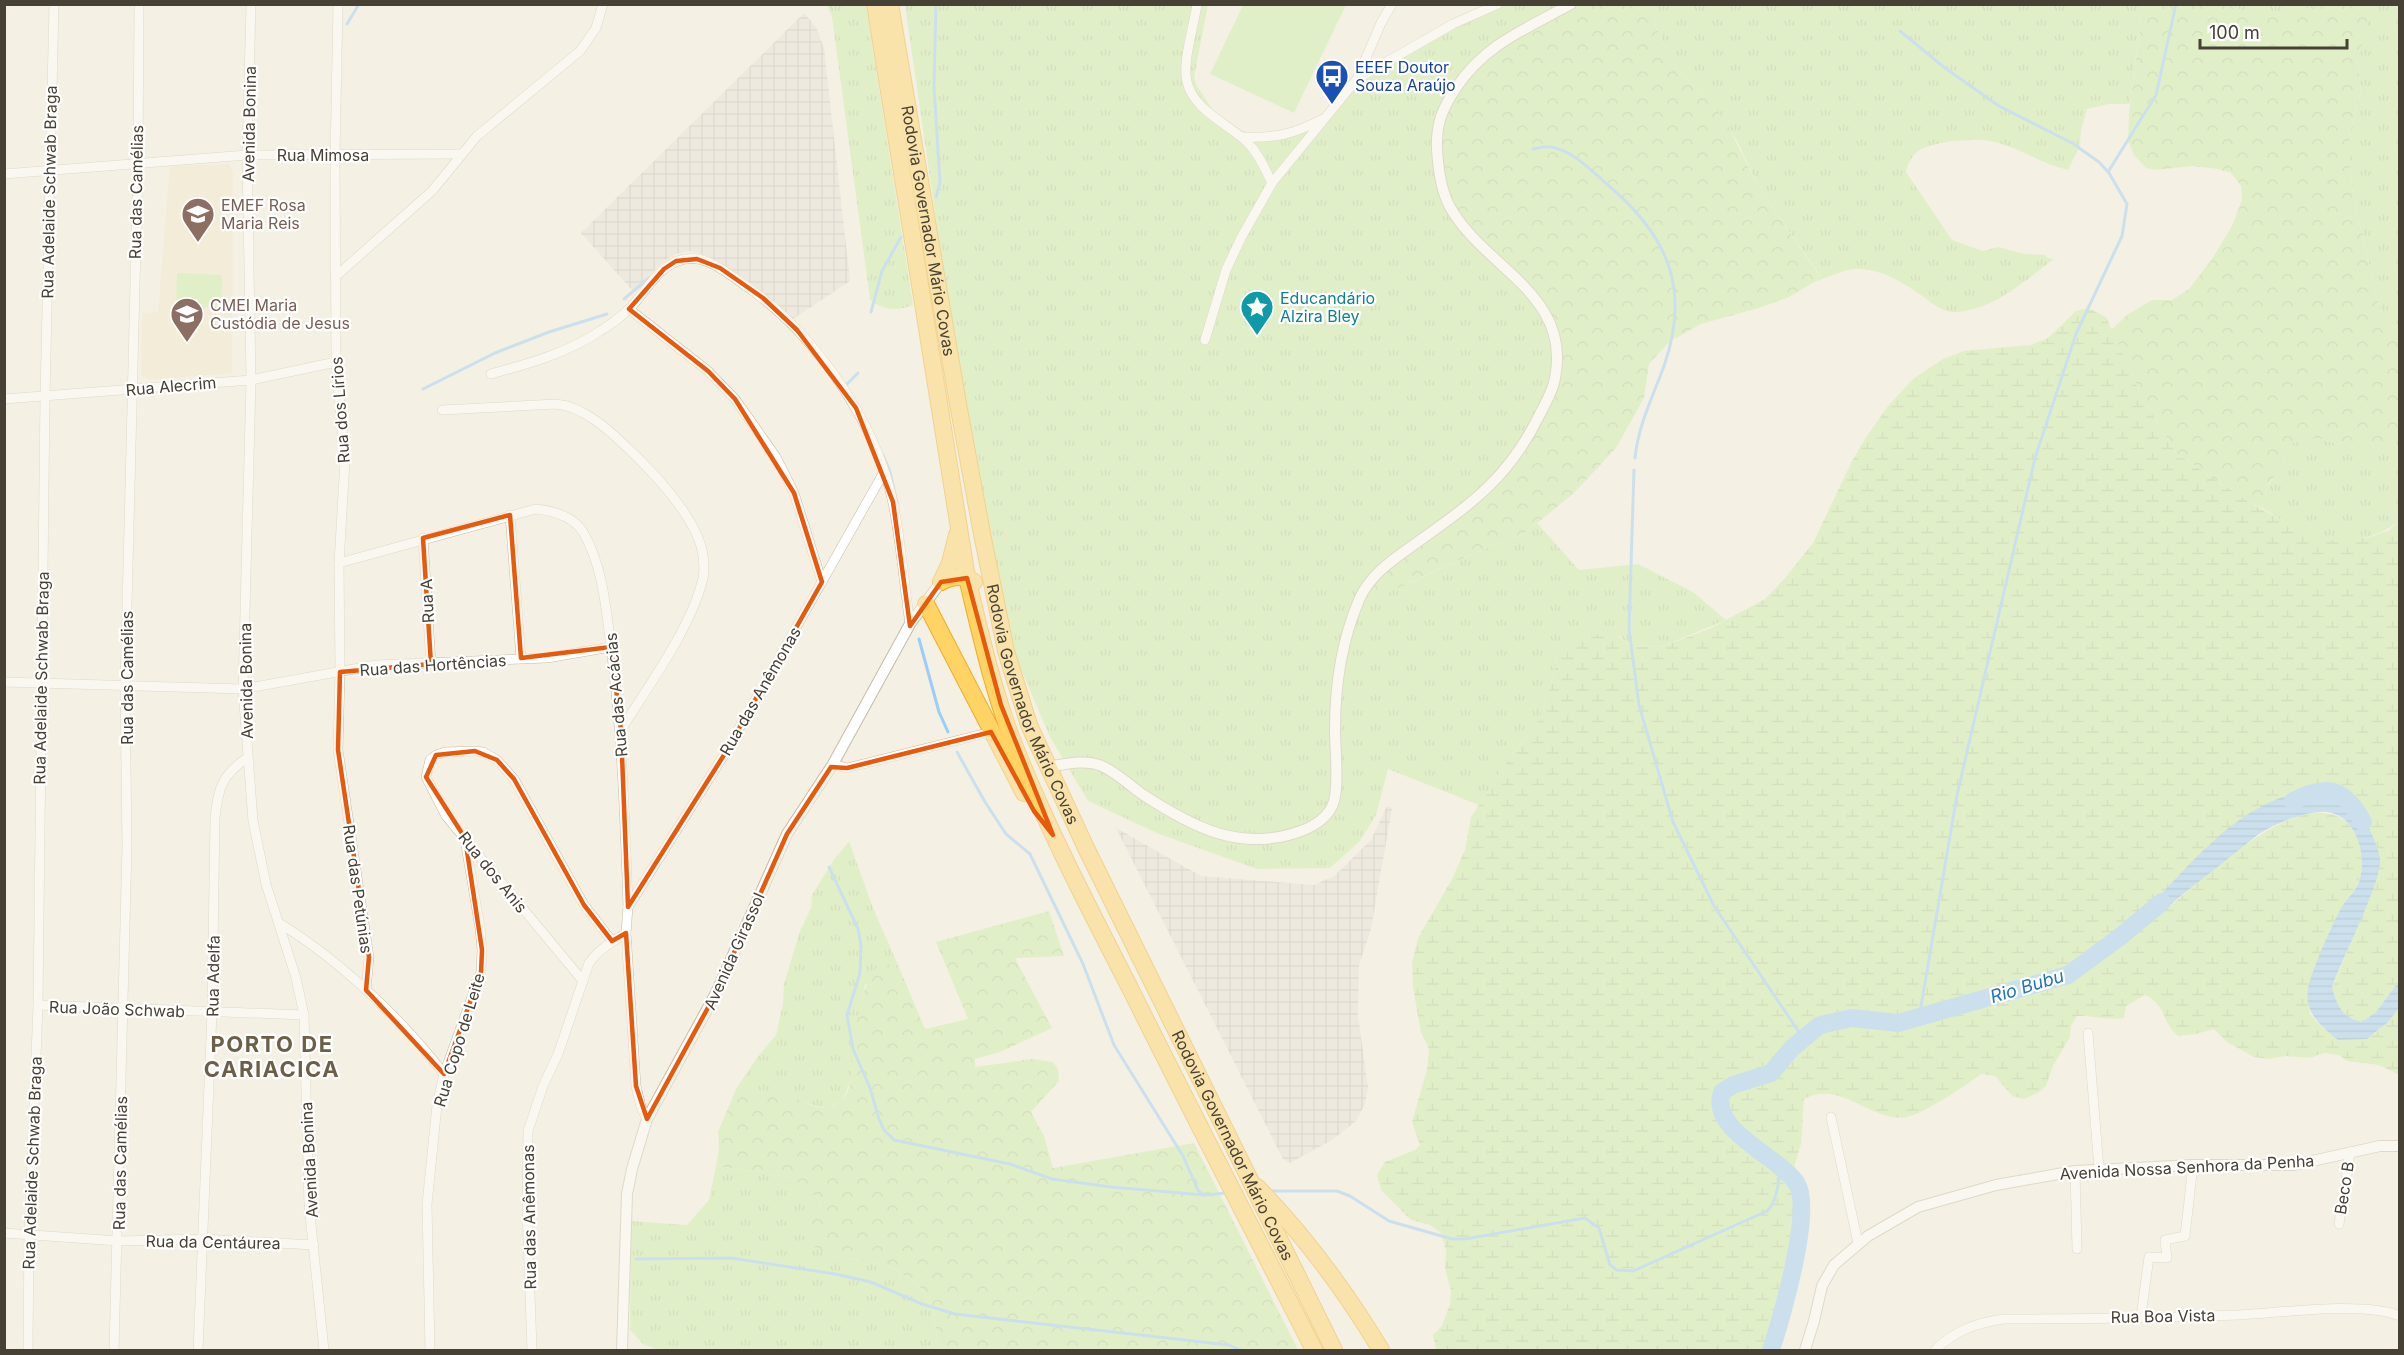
<svg xmlns="http://www.w3.org/2000/svg" width="2404" height="1355" viewBox="0 0 2404 1355" font-family="Inter,sans-serif">
	<style>
		.industrial { fill: url(#industrial-grid) }
		.education { fill: #efe7cd }
		.grass { fill: url(#grass-tufts) }
		.forest { fill: url(#forest-crowns) }
		.wetland { fill: url(#wetland-marsh) }
		.pitch { fill: #cbeda9 }
		.water { fill: url(#water-rules) }
		.lines { fill: none; stroke-linecap: round; stroke-linejoin: round }
		.stream { stroke: #9acdf7; stroke-width: 3 }
		.river { stroke: #9acdf7; stroke-width: 18 }
		.minor-casing { stroke: #c3bca9; stroke-width: 10 }
		.tertiary-casing { stroke: #c3bca9; stroke-width: 12 }
		.motorway-casing { stroke: #edad26; stroke-width: 18 }
		.minor { stroke: #fff; stroke-width: 9 }
		.tertiary { stroke: #fff; stroke-width: 10 }
		.motorway { stroke: #ffd364; stroke-width: 16 }
		.marked { fill: none; stroke: #e8590c; stroke-width: 4.5; stroke-linejoin: round }
		.labels { text-anchor: middle; dominant-baseline: central; stroke-width: 4.5; stroke-linejoin: round; paint-order: stroke }
		.transit-label { font-size: 16px; fill: #164399; stroke: #fff; text-anchor: start }
		.street-label { font-size: 16px; fill: #474034; stroke: #fff }
		.education-label { font-size: 16px; fill: #785e54; stroke: #fff; text-anchor: start }
		.culture-label { font-size: 16px; fill: #0d838f; stroke: #fff; text-anchor: start }
		.water-label { font-size: 18px; font-style: italic; fill: #2274bd; stroke: #fff }
		.district-label { font-size: 22px; font-weight: bold; letter-spacing: 1.5px; fill: #6b5f4a; stroke: #fff }
	</style>
	<defs>
		<pattern id="industrial-grid" width="8" height="8" patternUnits="userSpaceOnUse" patternTransform="scale(1.5)"><rect width="8" height="8" fill="#e6e1da"/><path d="M0 4h8M4 0v8" fill="none" stroke="#c7c2bc"/></pattern>
		<pattern id="grass-tufts" width="24" height="20" patternUnits="userSpaceOnUse" patternTransform="scale(1.5)"><rect width="24" height="20" fill="#cbeda9"/><path d="M3 7l-1-3M5 7V3M7 7l1-3M15 17l-1-3M17 17v-4M19 17l1-3" fill="none" stroke="#b0cc92"/></pattern>
		<pattern id="forest-crowns" width="20" height="18" patternUnits="userSpaceOnUse" patternTransform="scale(1.5)"><rect width="20" height="18" fill="#cbeda9"/><path d="M2 6a3 3 0 1 1 6 0M12 15a3 3 0 1 1 6 0" fill="none" stroke="#b0cc92"/></pattern>
		<pattern id="wetland-marsh" width="20" height="14" patternUnits="userSpaceOnUse" patternTransform="scale(1.5)"><rect width="20" height="14" fill="#cbeda9"/><path d="M1 5h8M5 5V1M11 12h8M15 12V8" fill="none" stroke="#b0cc92"/></pattern>
		<pattern id="water-rules" width="6" height="5" patternUnits="userSpaceOnUse" patternTransform="scale(1.5)"><rect width="6" height="5" fill="#9acdf7"/><path d="M0 2.5h6" fill="none" stroke="#7fa8c9"/></pattern>
	</defs>
	<rect width="100%" height="100%" fill="#f4f0e4"/>
	<!-- industrial -->
	<g class="industrial">
		<path d="M804,13L816,27L824,48L850,281L790,321L725,267L701,254L688,251L676,254L665,260L633,291L581,233Z"/>
		<path d="M1387,806L1392,808L1371,929L1359,965L1358,1015L1368,1087L1365,1104L1356,1121L1332,1140L1290,1163L1283,1159L1116,828L1201,876L1314,885L1334,876L1371,840Z"/>
	</g>
	<!-- education -->
	<path class="education" d="M230,164L233,174L232,373L150,380L141,375L142,313L158,312L170,166Z"/>
	<!-- grass -->
	<g class="grass">
		<path d="M1652,4L2143,5L2130,104H2108L2087,109L2081,130L2080,146L2068,170C2041,164 2017,146 1990,141C1974,138 1930,141 1917,152C1912,156 1907,166 1906,172L1952,240L1983,251L1998,247L2025,254L2045,255L2048,258L2054,259C2025,281 1992,311 1954,312C1944,312 1932,304 1925,298C1902,282 1874,263 1844,271C1834,274 1824,279 1814,282L1821,277L1759,188L1737,141L1706,96L1683,76L1671,61L1655,25Z"/>
		<path d="M827,5H866L913,305C897,311 882,311 870,299L832,17Z"/>
		<path d="M905,5H1208L1194,77L1197,86L1215,113L1229,125L1246,132L1261,134L1297,129L1324,114L1362,74L1475,15L1503,5H1582L1538,25L1493,253L1556,333L1563,355L1561,376L1552,400L1517,463L1478,503L1462,514L1410,583L1477,552L1525,533L1537,523L1579,570L1638,564L1693,592L1726,620L1661,647L1631,646L1619,636L1557,653L1555,670L1540,718L1504,766L1479,805L1388,769L1376,815L1360,841L1330,868L1257,869L1159,834L1088,801L1050,737L1019,665L998,585L949,310Z"/>
		<path d="M2232,5H2333C2302,9 2259,24 2232,5Z"/>
		<path d="M2369,5H2399L2400,325L2394,328L2389,324L2379,307L2353,195L2349,160V137L2361,91L2357,62Z"/>
		<path d="M2399,433V521C2381,536 2344,547 2320,541C2303,536 2279,517 2262,508L2268,485L2278,473L2292,443L2318,438L2341,445L2383,442Z"/>
		<path d="M849,841L873,908L898,965H887L865,985L852,1046V1078L842,1101L828,1108L819,1107L776,1093L736,1089L756,1059L776,1035L783,1004L784,984L800,931L811,908L812,895L833,861Z"/>
		<path d="M716,1166C752,1173 799,1168 821,1204L809,1224L831,1257L866,1260L891,1267L920,1287L934,1312L938,1350H658L643,1344L630,1330L631,1221L687,1225L709,1200Z"/>
	</g>
	<!-- forest -->
	<g class="forest">
		<path d="M1582,5H1652L1655,25L1671,61L1683,76L1706,96L1726,122L1759,188L1821,278L1789,297L1762,307L1701,324L1669,342L1649,364L1644,398L1616,448L1574,493L1525,533L1477,552L1374,599L1368,596L1367,591L1376,577L1478,503L1500,482L1517,463L1552,400L1561,376L1563,355L1547,310L1451,207L1438,159L1448,102L1495,49L1538,25Z"/>
		<path d="M2143,5H2232C2260,24 2300,7 2332,5C2344,4 2357,5 2369,5L2366,29L2357,62L2361,91L2349,137V160L2353,195L2379,307L2389,324L2394,328L2399,325V433L2383,443L2366,446L2341,445L2318,438L2292,443L2278,473L2268,484L2262,508L2249,502L2177,454L2142,398L2111,330L2127,315L2152,300H2172L2189,289L2212,259L2232,226L2242,200L2241,186L2231,173L2218,169L2193,166L2155,170L2146,168L2134,155L2128,141L2129,113Z"/>
		<path d="M1049,911L1064,956L1015,958L1052,1028L1000,1052L975,1059V1067L1033,1059L1053,1062L1058,1069L1059,1081L1031,1112L1044,1136L1053,1168L1194,1143L1298,1350H938L934,1312L920,1287L891,1267L866,1260L831,1257L811,1245L809,1224L821,1204C799,1168 752,1173 716,1166L719,1149L718,1132L736,1089C754,1088 773,1092 791,1097C804,1100 816,1111 830,1107C857,1099 850,1068 852,1047C854,1031 864,973 879,966C885,964 892,965 898,965L925,1029L968,1019L936,942Z"/>
	</g>
	<!-- wetland -->
	<path class="wetland" d="M2088,308L2106,317L2142,398L2177,454L2249,502L2320,541L2367,538L2388,531L2399,521V981L2376,1012L2362,1022C2342,1017 2338,1007 2332,988L2370,896L2371,836L2366,820L2294,793C2231,818 2193,862 2147,909L2152,920C2193,892 2300,775 2350,825C2362,838 2364,865 2359,881C2356,890 2348,896 2344,904C2339,913 2336,924 2333,934C2324,957 2316,979 2308,1002L2310,1014L2324,1029L2376,1033L2399,1008V1075L2379,1065L2347,1061L2339,1055L2324,1053L2309,1058L2285,1056L2269,1059L2254,1057L2227,1042L2214,1029L2196,1034L2178,1036C2161,1022 2167,1005 2145,995L2126,1006L2124,1018C2108,1021 2094,1015 2077,1016L2071,1026L2070,1037L2053,1066L2046,1086L2038,1093L2024,1099L2012,1096L1995,1076L1981,1074C1967,1085 1917,1119 1900,1118C1864,1116 1839,1081 1804,1099L1801,1144L1791,1178L1799,1202L1806,1212V1218L1800,1233V1246L1784,1330L1776,1350H1436L1433,1335L1442,1326L1450,1304L1451,1291L1445,1268L1446,1251L1441,1233L1430,1225L1411,1220L1381,1190L1377,1175L1385,1162L1415,1150L1420,1145L1412,1122L1427,1069L1429,1049L1421,1032L1413,988L1412,963L1418,938L1451,881L1465,850L1471,817L1504,766L1540,718L1555,670L1557,653L1574,639L1607,632L1618,636L1631,646L1661,647L1711,628L1765,599L1786,577L1813,543L1852,461L1865,439L1888,406L1913,379L1943,359L1964,351L2030,345L2048,338L2076,311Z"/>
	<!-- pitch -->
	<g class="pitch">
		<path d="M1243,5H1346L1294,113L1210,74Z"/>
		<path d="M177,273L222,275L221,308L176,307Z"/>
	</g>
	<!-- water -->
	<path class="water" d="M2311,791C2331,792 2346,800 2360,814C2367,821 2379,848 2380,859C2383,880 2340,962 2332,988C2338,1007 2342,1017 2362,1022L2376,1012L2399,981V1008L2388,1022L2367,1039L2338,1040C2321,1026 2304,1013 2308,989C2311,971 2334,920 2343,905C2348,897 2356,890 2359,882C2367,857 2358,816 2327,812C2307,810 2270,825 2255,837C2233,855 2210,873 2187,891C2175,900 2165,911 2152,920L2145,917L2147,909C2193,862 2241,798 2311,791Z"/>
	<g class="lines">
		<!-- stream -->
		<g class="stream">
			<path d="M936,4L934,87L940,183L936,197"/>
			<path d="M347,24L359,4"/>
			<path d="M1900,31L1945,68L1999,106L2072,143L2099,162L2109,173L2127,204L2122,236L2076,334L2035,458L1957,795L1919,1018"/>
			<path d="M1533,149C1539,148 1545,146 1551,147C1572,150 1592,171 1608,185C1668,236 1691,289 1664,366C1653,396 1638,426 1635,458"/>
			<path d="M2108,172L2156,95L2176,4"/>
			<path d="M624,299L650,277"/>
			<path d="M871,312L882,271L901,237"/>
			<path d="M846,385L858,373"/>
			<path d="M423,389L495,353L549,332L607,314"/>
			<path d="M883,455L890,472L897,503"/>
			<path d="M1634,470L1629,629L1639,705L1673,822L1714,906L1803,1038"/>
			<path d="M919,639L939,712L948,732"/>
			<path d="M957,752L985,802L1006,834L1030,854L1083,964L1114,1045L1183,1156L1198,1190L1202,1194"/>
			<path d="M829,867L858,929L861,945L860,973L847,1015L853,1049L870,1088L879,1119L884,1130L894,1140L1010,1164L1052,1179L1111,1187L1204,1195L1227,1193"/>
			<path d="M1270,1191H1337L1350,1196L1389,1221L1452,1239H1465L1585,1218L1599,1228L1610,1265L1617,1270L1633,1271L1767,1211C1777,1203 1779,1179 1781,1166"/>
			<path d="M636,1259L731,1258L835,1274L871,1282L922,1304L955,1314L1229,1345L1240,1350"/>
		</g>
		<!-- river -->
		<g class="river">
			<path d="M2293,801C2327,784 2344,787 2363,822"/>
			<path d="M1771,1350C1781,1319 1813,1211 1797,1184C1781,1157 1708,1131 1722,1092L1733,1085L1771,1073L1792,1048L1820,1025L1852,1018L1898,1023L2068,975L2121,936L2162,902"/>
		</g>
		<defs>
			<g id="minor">
				<path d="M251,4L247,155L251,380L243,689L253,821L266,884L296,978L304,1015L309,1205L324,1350"/>
				<path d="M338,4L335,155L336,362L345,460L339,563L340,672L338,750L369,957L366,990"/>
				<path d="M1197,4C1194,26 1182,62 1187,82C1194,111 1229,124 1248,143C1259,154 1265,169 1272,183"/>
				<path d="M1357,79L1453,24L1498,4"/>
				<path d="M1242,137C1277,138 1291,135 1323,119"/>
				<path d="M4,174L247,155L462,154"/>
				<path d="M335,277L432,191L477,136L580,51L596,28L603,4"/>
				<path d="M629,309L708,371L735,399L776,457L794,493L822,582"/>
				<path d="M1205,340L1226,270L1241,238L1272,183L1357,79L1381,23L1392,4"/>
				<path d="M491,374C527,364 568,353 600,331C610,325 621,317 629,309C647,292 658,264 685,259C707,255 729,274 746,286C814,333 876,421 893,503C901,542 904,584 910,624"/>
				<path d="M4,399L251,380L336,362"/>
				<path d="M442,410L556,404C588,407 615,436 638,458C661,481 698,522 703,555C704,564 705,574 702,582C690,629 647,688 621,730"/>
				<path d="M510,515L521,658"/>
				<path d="M423,538L431,664"/>
				<path d="M339,563L536,509C554,511 573,516 583,532C603,566 606,609 611,647C622,733 625,820 628,907L626,933L636,1086L641,1107L647,1119"/>
				<path d="M4,682L243,689L376,665L547,658L611,647"/>
				<path d="M833,764L847,768L991,732"/>
				<path d="M628,907L724,755L884,472"/>
				<path d="M279,923C338,959 402,1019 444,1074"/>
				<path d="M583,981L446,816L426,777L430,760L436,755L445,752L475,751L483,752L497,760L514,779L584,905L612,941"/>
				<path d="M38,1005L304,1015"/>
				<path d="M2088,1033L2099,1169"/>
				<path d="M1831,1117L1858,1243"/>
				<path d="M2075,1171L2077,1249"/>
				<path d="M2339,1224L2350,1152"/>
				<path d="M4,1233L119,1241L201,1239L314,1245"/>
				<path d="M2141,1316L2149,1257L2167,1258L2165,1240L2185,1236L2193,1165"/>
				<path d="M28,1350L29,1233L38,1005L45,397L54,4"/>
				<path d="M114,1350L127,846L125,687L138,165L139,4"/>
				<path d="M198,1350L212,1012L215,818C218,788 222,775 247,758"/>
				<path d="M430,1350L427,1204L437,1105L444,1074L481,972L482,950L480,928L465,840"/>
				<path d="M532,1350L527,1209L528,1131L543,1086L558,1054L589,963C598,950 613,941 626,933"/>
				<path d="M1935,1350C1956,1330 1976,1323 2004,1319C2082,1319 2161,1318 2239,1315C2281,1313 2362,1301 2400,1316"/>
			</g>
			<g id="tertiary">
				<path d="M1046,767C1062,765 1083,759 1099,765C1114,770 1129,785 1142,794C1192,827 1241,853 1301,831C1315,826 1330,816 1334,801C1339,784 1335,748 1335,729C1335,685 1342,640 1359,600C1370,573 1397,557 1419,541C1475,501 1509,477 1540,414C1546,402 1553,391 1555,378C1572,294 1484,268 1450,207C1441,191 1438,167 1437,149C1436,124 1442,109 1456,88C1485,44 1526,29 1571,4"/>
				<path d="M622,1350L627,1194L632,1169L647,1119L716,993L787,834L833,764L910,624L941,582"/>
				<path d="M1805,1350L1814,1321L1822,1286L1834,1265L1868,1236L1918,1207L1996,1185L2075,1171L2193,1165H2294L2380,1146H2400"/>
			</g>
			<g id="motorway">
				<path d="M875,4L967,578C981,636 994,696 1017,752C1050,834 1091,912 1131,990C1191,1111 1253,1230 1314,1350"/>
				<path id="s1" d="M890,4L958,404L983,539L1006,651L1029,725L1086,848L1334,1350"/>
				<path d="M941,582C952,576 963,574 974,582"/>
				<path d="M941,582L950,563L957,535"/>
				<path d="M926,604L1024,793"/>
				<path d="M1257,1187C1305,1236 1346,1292 1381,1350"/>
			</g>
		</defs>
		<!-- minor casing -->
		<use href="#minor" class="minor-casing"/>
		<!-- tertiary casing -->
		<use href="#tertiary" class="tertiary-casing"/>
		<!-- motorway casing -->
		<use href="#motorway" class="motorway-casing"/>
		<!-- minor -->
		<use href="#minor" class="minor"/>
		<!-- tertiary -->
		<use href="#tertiary" class="tertiary"/>
		<!-- motorway -->
		<use href="#motorway" class="motorway"/>
	</g>
	<!-- marked area -->
	<path d="M0 0H2404V1355H0ZM697,259L720,268L763,298L797,330L856,408L893,502L910,626L941,582L967,578L1001,705L1053,835L1034,811L991,732L847,768L831,767L787,834L716,993L647,1119L636,1086L626,933L612,941L584,905L514,779L497,760L475,751L436,755L426,777L465,838L482,950L481,972L444,1074L366,990L369,957L338,750L340,672L431,664L423,538L510,515L521,658L611,647L621,730L628,907L724,755L822,582L794,493L735,399L708,371L629,309L664,269L676,261Z" fill="#f4f0e4" fill-opacity=".55" fill-rule="evenodd"/>
	<path class="marked" d="M697,259L720,268L763,298L797,330L856,408L893,502L910,626L941,582L967,578L1001,705L1053,835L1034,811L991,732L847,768L831,767L787,834L716,993L647,1119L636,1086L626,933L612,941L584,905L514,779L497,760L475,751L436,755L426,777L465,838L482,950L481,972L444,1074L366,990L369,957L338,750L340,672L431,664L423,538L510,515L521,658L611,647L621,730L628,907L724,755L822,582L794,493L735,399L708,371L629,309L664,269L676,261Z"/>
	<!-- icons -->
	<defs>
		<symbol id="bus-pin" viewBox="-11 -11 22 30"><path d="M0 17L-7.5 6A9.5 9.5 0 1 1 7.5 6Z" fill="#1a4fb4" stroke="#fff"/><path d="M-5-6H5V4H4V6H2V4H-2V6H-4V4H-5ZM-3.5-4V0h7V-4ZM-3.5 1.2v1.5H-2V1.2ZM2 1.2v1.5H3.5V1.2Z" fill="#fff"/></symbol>
		<symbol id="school-pin" viewBox="-11 -11 22 30"><path d="M0 17L-7.5 6A9.5 9.5 0 1 1 7.5 6Z" fill="#8d6e63" stroke="#fff"/><path d="M0-5L7-2L0 1L-7-2ZM-4 1L0 2.5L4 1V4Q0 6-4 4Z" fill="#fff"/></symbol>
		<symbol id="sight-pin" viewBox="-11 -11 22 30"><path d="M0 17L-7.5 6A9.5 9.5 0 1 1 7.5 6Z" fill="#0f9aa8" stroke="#fff"/><path d="M0-6L1.8-2.2L6-1.7L2.9 1.2L3.7 5.4L0 3.3L-3.7 5.4L-2.9 1.2L-6-1.7L-1.8-2.2Z" fill="#fff"/></symbol>
	</defs>
	<g fill-rule="evenodd">
		<use href="#bus-pin" x="1313" y="57" width="38" height="52"/>
		<use href="#school-pin" x="179" y="195" width="38" height="52"/>
		<use href="#sight-pin" x="1238" y="288" width="38" height="52"/>
		<use href="#school-pin" x="168" y="295" width="38" height="52"/>
	</g>
	<g class="labels">
		<!-- transit labels -->
		<g class="transit-label">
			<text x="1355" y="67">EEEF Doutor<tspan x="1355" dy="18">Souza Araújo</tspan></text>
		</g>
		<!-- street labels -->
		<g class="street-label">
			<text transform="translate(249 124) rotate(-89)">Avenida Bonina</text>
			<text x="323" y="155">Rua Mimosa</text>
			<text transform="translate(49 192) rotate(-89)">Rua Adelaide Schwab Braga</text>
			<text transform="translate(136 192) rotate(-89)">Rua das Camélias</text>
			<text stroke="none"><textPath href="#s1" startOffset="230">Rodovia Governador Mário Covas</textPath></text>
			<text transform="translate(171 386) rotate(-5)">Rua Alecrim</text>
			<text transform="translate(340 410) rotate(-94)">Rua dos Lírios</text>
			<text transform="translate(427 601) rotate(-93)">Rua A</text>
			<text transform="translate(433 665) rotate(-4)">Rua das Hortências</text>
			<text transform="translate(41 678) rotate(-89)">Rua Adelaide Schwab Braga</text>
			<text transform="translate(127 678) rotate(-90)">Rua das Camélias</text>
			<text transform="translate(246 681) rotate(-91)">Avenida Bonina</text>
			<text transform="translate(760 691) rotate(-60)">Rua das Anêmonas</text>
			<text transform="translate(616 695) rotate(-95)">Rua das Acácias</text>
			<text stroke="none"><textPath href="#s1" startOffset="716">Rodovia Governador Mário Covas</textPath></text>
			<text transform="translate(493 872) rotate(51)">Rua dos Anis</text>
			<text transform="translate(358 889) rotate(82)">Rua das Petúnias</text>
			<text transform="translate(734 951) rotate(-66)">Avenida Girassol</text>
			<text transform="translate(213 976) rotate(-89)">Rua Adelfa</text>
			<text transform="translate(117 1009) rotate(2)">Rua João Schwab</text>
			<text transform="translate(459 1040) rotate(-73)">Rua Copo de Leite</text>
			<text stroke="none"><textPath href="#s1" startOffset="1202">Rodovia Governador Mário Covas</textPath></text>
			<text transform="translate(309 1160) rotate(-93)">Avenida Bonina</text>
			<text transform="translate(32 1163) rotate(-88)">Rua Adelaide Schwab Braga</text>
			<text transform="translate(120 1163) rotate(-89)">Rua das Camélias</text>
			<text transform="translate(2187 1167) rotate(-3)">Avenida Nossa Senhora da Penha</text>
			<text transform="translate(2344 1188) rotate(-81)">Beco B</text>
			<text transform="translate(529 1217) rotate(-91)">Rua das Anêmonas</text>
			<text transform="translate(213 1242) rotate(1)">Rua da Centáurea</text>
			<text transform="translate(2163 1316) rotate(-1)">Rua Boa Vista</text>
		</g>
		<!-- education labels -->
		<g class="education-label">
			<text x="221" y="205">EMEF Rosa<tspan x="221" dy="18">Maria Reis</tspan></text>
			<text x="210" y="305">CMEI Maria<tspan x="210" dy="18">Custódia de Jesus</tspan></text>
		</g>
		<!-- culture labels -->
		<g class="culture-label">
			<text x="1280" y="298">Educandário<tspan x="1280" dy="18">Alzira Bley</tspan></text>
		</g>
		<!-- water labels -->
		<g class="water-label">
			<text transform="translate(2027 986) rotate(-17)">Rio Bubu</text>
		</g>
		<!-- district labels -->
		<g class="district-label">
			<text x="272" y="1044">PORTO DE<tspan x="272" dy="25">CARIACICA</tspan></text>
		</g>
	</g>
	<!-- border -->
	<rect width="2404" height="1355" fill="none" stroke="#474034" stroke-width="12"/>
	<!-- scale -->
	<path d="M2200 39v9h147v-9" fill="none" stroke="#474034" stroke-width="3"/>
	<text x="2209" y="39" font-size="18" fill="#474034" stroke="#ffffff" stroke-width="4.5" paint-order="stroke">100 m</text>
</svg>
